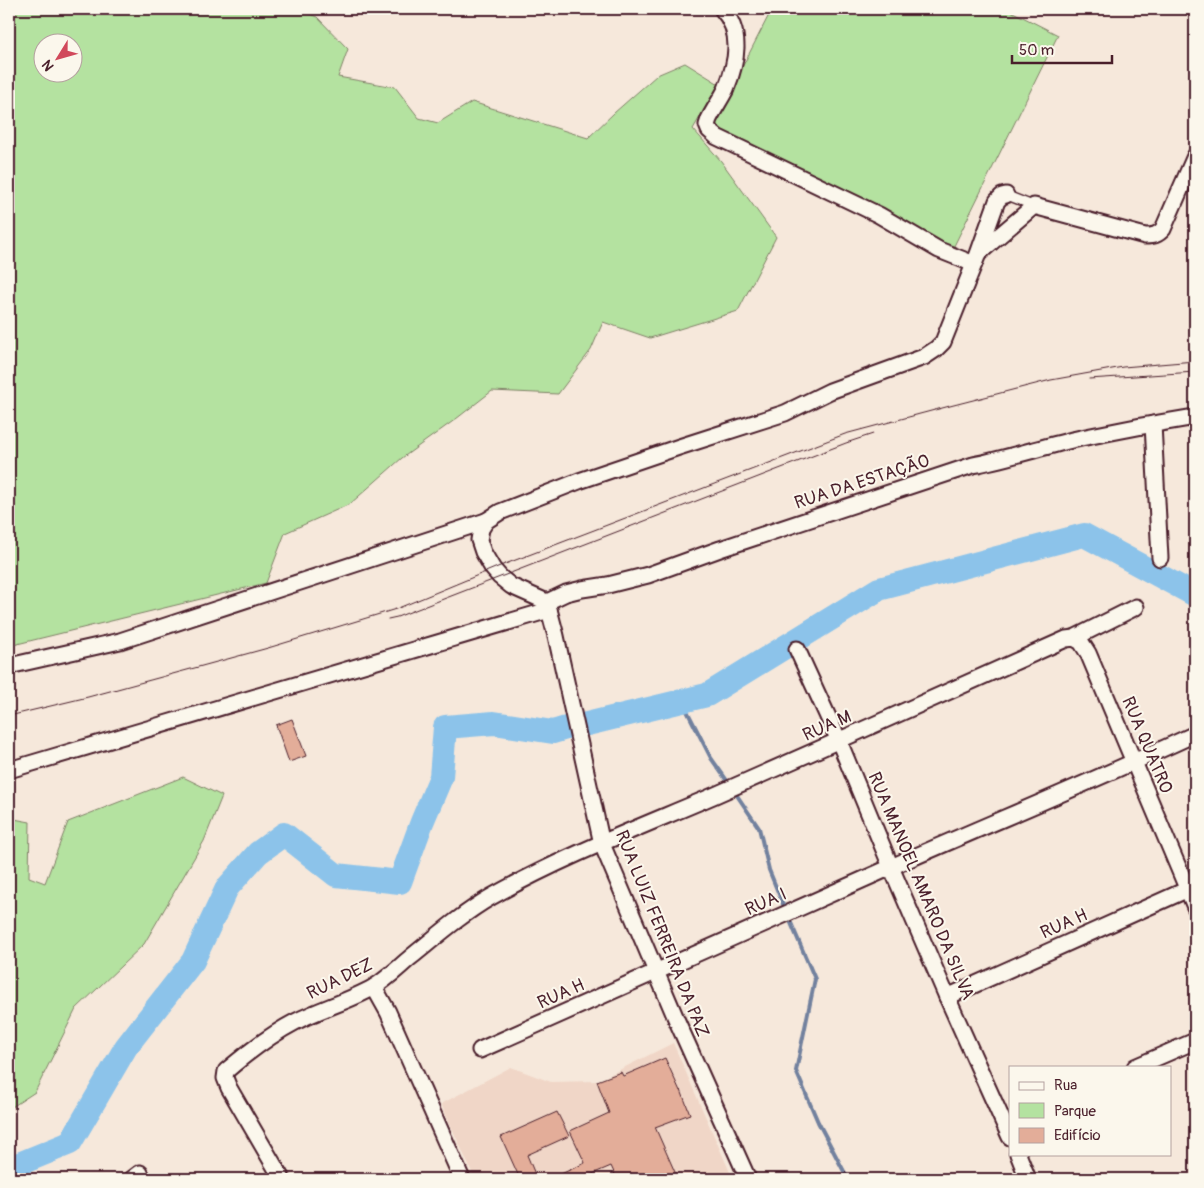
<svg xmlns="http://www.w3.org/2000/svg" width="1204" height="1188" viewBox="0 0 1204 1188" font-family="Pangolin,sans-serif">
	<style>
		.built { fill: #f0d6c7 }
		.green { fill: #b4e2a0; stroke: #7f8066; fill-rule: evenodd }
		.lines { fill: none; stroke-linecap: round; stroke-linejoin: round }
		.stream { stroke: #72819e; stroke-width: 4 }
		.river { stroke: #8cc3ea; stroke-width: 24 }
		.building { fill: #e3ad99; stroke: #4a1f2b }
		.service-casing { stroke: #4a1f2b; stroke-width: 11 }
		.minor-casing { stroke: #4a1f2b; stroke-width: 19 }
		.service { stroke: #fbf7ec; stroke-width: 8 }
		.minor { stroke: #fbf7ec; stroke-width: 15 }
		.tram { stroke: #4a1f2b; stroke-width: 1 }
		.labels { text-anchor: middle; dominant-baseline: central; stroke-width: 4; stroke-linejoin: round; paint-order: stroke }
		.street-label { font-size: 18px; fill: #4a1f2b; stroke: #fbf7ec }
	</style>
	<rect width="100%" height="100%" fill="#f6e8db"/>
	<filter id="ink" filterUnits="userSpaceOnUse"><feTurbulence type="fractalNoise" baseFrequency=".02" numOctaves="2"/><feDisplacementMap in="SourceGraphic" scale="10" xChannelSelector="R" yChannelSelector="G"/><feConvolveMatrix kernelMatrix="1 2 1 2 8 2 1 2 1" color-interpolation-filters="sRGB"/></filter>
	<g filter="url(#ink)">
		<!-- built -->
		<path class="built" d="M673,1043L733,1179H475L441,1104L511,1067L551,1082L597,1081Z"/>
		<!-- green -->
		<g class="green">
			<path d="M9,9H297L317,17L348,49L338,77L395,87L419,118L438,123L472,102L588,138L614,113L657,75L685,63L719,84L693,129L721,161L776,237L738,311L650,338L603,322L591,350L558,394L492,391L456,419L402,458L350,504L285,533L266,583L9,646ZM42,42H72V72H42Z"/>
			<path d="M772,9H1007L1058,35L953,248L711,128Z"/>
			<path d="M183,777L222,796L204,841L144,944L76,1009L35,1092L9,1109V818L30,822L29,877L45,883L68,822Z"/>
		</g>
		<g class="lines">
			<!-- stream -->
			<g class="stream">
				<path d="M682,701L711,758L730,785"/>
				<path d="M734,791L759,828L769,870L785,909"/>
				<path d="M788,916L815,979L796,1071L818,1122L848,1179"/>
			</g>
			<!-- river -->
			<g class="river">
				<path d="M587,724L707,695L879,589L1084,535L1195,595"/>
				<path d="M9,1168L70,1143L126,1047L193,961L227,888L258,853L284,834L336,875L400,882L422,822L441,777L445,727L494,723L553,732L566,728"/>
			</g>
		</g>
		<!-- building -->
		<g class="building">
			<path d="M292,719L306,756L289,762L276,725Z"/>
			<path d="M665,1058L680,1091L681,1090L690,1114L655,1127L678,1179H617L611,1166L590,1175L592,1179H550L585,1163L570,1131L609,1113L597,1081L621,1072L623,1076Z"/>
			<path d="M557,1112L569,1136L527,1155L537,1179H520L501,1137Z"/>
		</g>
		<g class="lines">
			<defs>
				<path id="service" d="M1006,195L1034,206"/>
				<g id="minor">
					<path d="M722,9C743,32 737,62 726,89C721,99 714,109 709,119L707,125L709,130L717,137L879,215L939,250L974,264"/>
					<path d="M979,253L1034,206L1145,236C1153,236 1158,235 1163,229L1195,156"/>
					<path d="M1153,424L1160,558"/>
					<path d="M547,602L566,593L582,589L608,585L648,575L720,549L973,465C1009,458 1045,446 1081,438C1119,430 1157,423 1195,417"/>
					<path d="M1074,638L1136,607"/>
					<path d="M797,649L839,741L891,867L947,997L1010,1137"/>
					<path d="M9,666L120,641L486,521"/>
					<path d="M9,770L549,610"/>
					<path d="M374,987L388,1012L462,1179"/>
					<path d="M947,997L1195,886"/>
					<path d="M480,1050C617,990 753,928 889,868C991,823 1094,781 1195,734"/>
					<path d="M1135,1067L1195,1041"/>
					<path d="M1018,1154L1028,1179"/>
					<path d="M132,1179L140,1173L143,1179"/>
					<path d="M282,1179L229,1088L225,1078L226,1071C247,1053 270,1035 295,1022C320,1009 350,1001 374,987C387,979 399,967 411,957C437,936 462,914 491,897C562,857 638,828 713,796C831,744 948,692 1066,639L1074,638L1081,642L1088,653L1195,907"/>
					<path d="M748,1179L677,1021L602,844L556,636L547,602L511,586L500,577L493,569L483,552L479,540L481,529L486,521L500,512L579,481L679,447L785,413L830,391L924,357L936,349L943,342L978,254L997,201L1002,196L1006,195"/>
				</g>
			</defs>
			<!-- service casing -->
			<use href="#service" class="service-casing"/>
			<!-- minor casing -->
			<use href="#minor" class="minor-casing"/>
			<!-- service -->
			<use href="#service" class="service"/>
			<!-- minor -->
			<use href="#minor" class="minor"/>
			<!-- tram -->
			<g class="tram">
				<path d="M1089,379L1195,372"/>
				<path d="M388,619L397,617L846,443L873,434"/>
				<path d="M9,716L88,697L268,648L396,609L500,566L845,434L946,407L1051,380L1123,367L1195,361"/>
			</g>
		</g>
	</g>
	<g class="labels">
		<!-- street labels -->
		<g class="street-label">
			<text transform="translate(862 482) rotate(-18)">RUA DA ESTAÇÃO</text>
			<text transform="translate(827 726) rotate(-24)">RUA M</text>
			<text transform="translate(1147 745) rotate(67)">RUA QUATRO</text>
			<text transform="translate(921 886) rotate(67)">RUA MANOEL AMARO DA SILVA</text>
			<text transform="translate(766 902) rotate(-24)">RUA I</text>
			<text transform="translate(1064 924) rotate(-24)">RUA H</text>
			<text transform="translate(662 934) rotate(68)">RUA LUIZ FERREIRA DA PAZ</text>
			<text transform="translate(340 979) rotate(-26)">RUA DEZ</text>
			<text transform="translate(561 994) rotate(-24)">RUA H</text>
		</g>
	</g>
	<!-- margin -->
	<rect width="1204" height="1188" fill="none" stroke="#fbf7ec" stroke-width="30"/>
	<rect x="15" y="15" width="1174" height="1158" fill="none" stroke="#4a1f2b" stroke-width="2" filter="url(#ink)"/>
	<!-- legend -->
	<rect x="1009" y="1066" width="162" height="90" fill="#fbf7ec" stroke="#b4a19f"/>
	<rect x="1019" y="1082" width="25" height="8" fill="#fbf7ec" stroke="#b4a19f"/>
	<text x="1054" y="1090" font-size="15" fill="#4a1f2b">Rua</text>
	<rect x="1019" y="1103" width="25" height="15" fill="#b4e2a0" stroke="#b4a19f"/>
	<text x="1054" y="1116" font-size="15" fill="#4a1f2b">Parque</text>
	<rect x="1019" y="1128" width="25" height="15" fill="#e3ad99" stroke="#b4a19f"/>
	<text x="1054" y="1140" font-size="15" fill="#4a1f2b">Edifício</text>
	<!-- north arrow -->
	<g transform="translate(58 58) rotate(233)"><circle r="24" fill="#fbf7ec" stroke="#b4a19f"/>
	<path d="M0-4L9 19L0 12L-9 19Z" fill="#d1495b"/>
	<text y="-8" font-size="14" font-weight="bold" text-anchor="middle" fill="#4a1f2b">N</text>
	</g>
	<!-- scale -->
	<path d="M1012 55v8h100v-8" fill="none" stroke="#4a1f2b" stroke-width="2.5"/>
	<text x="1019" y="55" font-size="15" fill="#4a1f2b" stroke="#fbf7ec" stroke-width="4" paint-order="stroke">50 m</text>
</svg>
